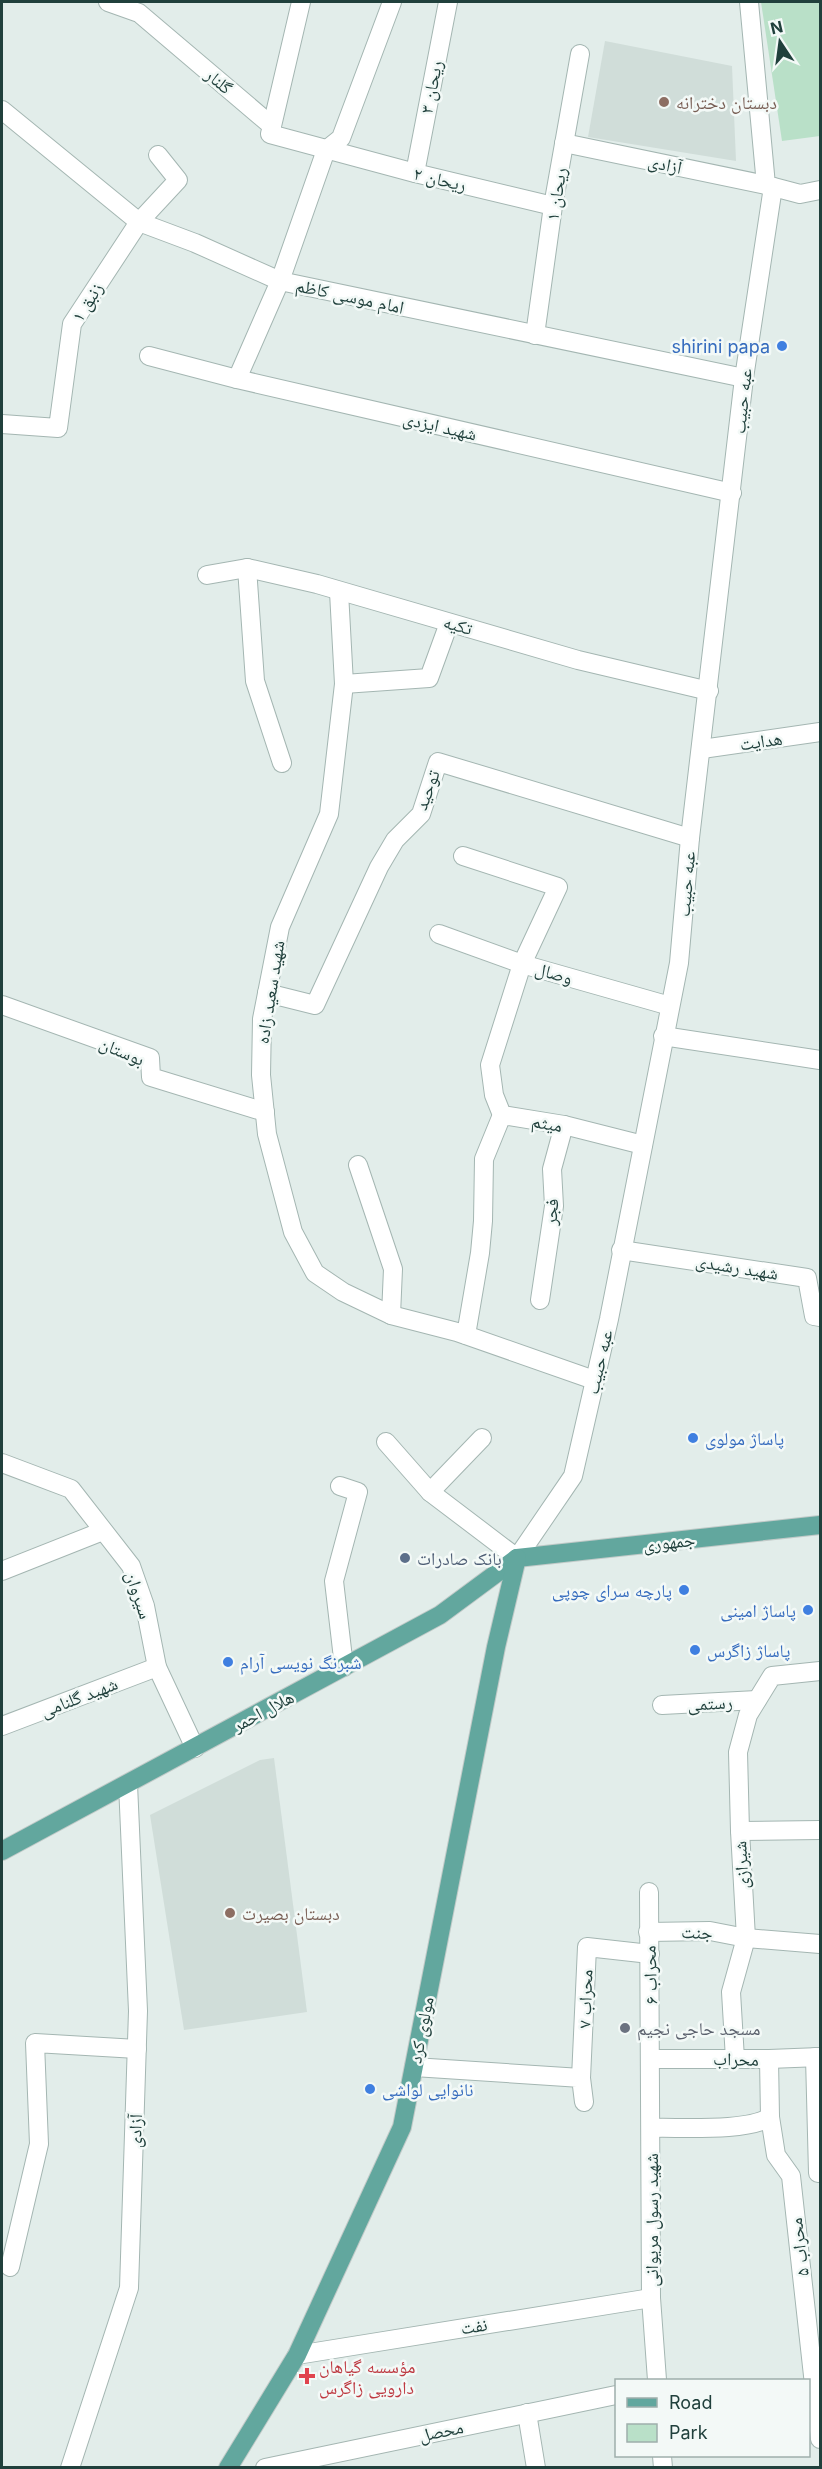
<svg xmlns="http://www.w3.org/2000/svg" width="822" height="2469" viewBox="0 0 822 2469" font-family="Inter,'Noto Naskh Arabic',sans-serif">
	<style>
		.built { fill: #d0ddd9 }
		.green { fill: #b9e0c8 }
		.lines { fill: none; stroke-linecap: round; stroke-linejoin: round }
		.minor-casing { stroke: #a4b6b2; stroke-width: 20 }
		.major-casing { stroke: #c1cac8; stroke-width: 20 }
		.minor { stroke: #fff; stroke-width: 18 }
		.major { stroke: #62a79e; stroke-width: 18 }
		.education-dot { fill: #8d6e63; stroke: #f3f9f7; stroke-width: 2 }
		.shop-dot { fill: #3f7fe0; stroke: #f3f9f7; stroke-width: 2 }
		.service-dot { fill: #5c6f8a; stroke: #f3f9f7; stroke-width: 2 }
		.worship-dot { fill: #6b7280; stroke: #f3f9f7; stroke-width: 2 }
		.health-dot { fill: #e0444e; stroke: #f3f9f7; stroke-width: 2 }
		.labels { text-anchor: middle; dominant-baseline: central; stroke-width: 5; stroke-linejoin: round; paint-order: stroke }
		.street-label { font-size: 18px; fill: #20403c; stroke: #f3f9f7 }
		.education-label { font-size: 18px; fill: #785e54; stroke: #f3f9f7; text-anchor: start }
		.shop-label { font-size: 18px; fill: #366cbe; stroke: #f3f9f7; text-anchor: start }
		.service-label { font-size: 18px; fill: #4e5e75; stroke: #f3f9f7; text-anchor: start }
		.worship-label { font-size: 18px; fill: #5b616d; stroke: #f3f9f7; text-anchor: start }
		.health-label { font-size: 18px; fill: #be3a42; stroke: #f3f9f7; text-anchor: start }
	</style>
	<rect width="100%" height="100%" fill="#e2edea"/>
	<!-- built -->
	<g class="built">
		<path d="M605,41L732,66L736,161L588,137Z"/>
		<path d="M274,1758L307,2012L184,2030L150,1815L260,1760Z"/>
	</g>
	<!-- green -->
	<path class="green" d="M761,2H820V136L782,141Z"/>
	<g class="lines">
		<defs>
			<g id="minor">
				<path d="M108,2L139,13L272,126L270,134L415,173L553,206"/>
				<path d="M749,2L766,185L800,194L820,190"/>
				<path d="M2,110L139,222L195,243L280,281L744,378"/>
				<path d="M272,126L301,2"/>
				<path d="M564,143L766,185"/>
				<path d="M415,173L448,2"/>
				<path d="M535,335L553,206L580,54"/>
				<path d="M149,356L237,379L732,493"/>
				<path d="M237,379L280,281L326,150L341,138L392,2"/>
				<path d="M2,424L58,428L72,324L139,222L178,180L158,155"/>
				<path d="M247,568L255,681L282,763"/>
				<path d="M207,575L247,568L317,584L578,660L709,691"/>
				<path d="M339,592L344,684L329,814L280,927L262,1019L261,1075L267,1134L293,1232L315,1273L343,1292L391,1315L457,1332L594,1380"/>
				<path d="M344,684L429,678L449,623"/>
				<path d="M702,749L820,732"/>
				<path d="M463,856L558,887L522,964L490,1065L494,1095L502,1115L564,1125L643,1145"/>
				<path d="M439,934L522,964L670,1006"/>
				<path d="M267,993L315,1005L379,867L395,840L421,814L438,762L690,838"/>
				<path d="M2,1005L150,1058L151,1077L265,1112"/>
				<path d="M663,1036L820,1060"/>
				<path d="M358,1165L393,1269L391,1315"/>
				<path d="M621,1250L807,1278L814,1316L820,1317"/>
				<path d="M540,1300L554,1206L552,1169L564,1125"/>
				<path d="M466,1335L480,1253L483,1221L484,1159L502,1115"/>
				<path d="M386,1442L430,1492L517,1558L573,1476L609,1319L679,963L690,838L744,378L773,187"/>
				<path d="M2,1463L71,1489L131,1566L145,1606L157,1667L195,1748"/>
				<path d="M340,1486L358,1492L334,1581L344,1667"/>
				<path d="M430,1492L482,1438"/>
				<path d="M2,1571L103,1531"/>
				<path d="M662,1705L757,1700"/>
				<path d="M2,1726L157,1667"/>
				<path d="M740,1831L820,1830"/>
				<path d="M649,1892L651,2298L657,2380"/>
				<path d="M648,1932L710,1931L746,1938L820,1944"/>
				<path d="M815,2057L818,2173"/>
				<path d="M652,2059H769L820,2057"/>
				<path d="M735,2059L731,1992L746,1938L740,1831L738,1752L748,1715L772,1676L820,1671"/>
				<path d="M769,2059L770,2117L776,2155L791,2176L820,2439"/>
				<path d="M414,2067L581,2078L584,2102"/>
				<path d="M581,2078L587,1947L650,1954"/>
				<path d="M651,2128C681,2127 747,2132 770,2117"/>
				<path d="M10,2267L39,2144L35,2043L137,2049"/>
				<path d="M297,2355L651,2298"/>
				<path d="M527,2413L536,2468"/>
				<path d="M662,2456L663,2468"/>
				<path d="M70,2468L129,2288L138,2011L128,1784"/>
				<path d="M265,2468L616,2395"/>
			</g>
			<g id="major">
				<path d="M517,1558L820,1525"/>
				<path d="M2,1851L440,1615L517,1558"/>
				<path d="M228,2468L297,2355L402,2127L496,1647L517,1558"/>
			</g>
		</defs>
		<!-- minor casing -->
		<use href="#minor" class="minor-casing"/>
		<!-- major casing -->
		<use href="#major" class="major-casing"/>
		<!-- minor -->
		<use href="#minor" class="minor"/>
		<!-- major -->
		<use href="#major" class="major"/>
	</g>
	<!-- markers -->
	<g class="education-dot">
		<circle cx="664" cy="102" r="6"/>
		<circle cx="230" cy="1913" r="6"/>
	</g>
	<g class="shop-dot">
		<circle cx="782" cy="346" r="6"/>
		<circle cx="693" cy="1438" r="6"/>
		<circle cx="684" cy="1590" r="6"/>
		<circle cx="808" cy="1610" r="6"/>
		<circle cx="695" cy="1650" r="6"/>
		<circle cx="228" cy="1662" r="6"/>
		<circle cx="370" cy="2089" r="6"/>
	</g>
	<circle class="service-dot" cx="405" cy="1558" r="6"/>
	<circle class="worship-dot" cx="625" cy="2028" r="6"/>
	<path class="health-dot" d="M304 2367h6v6h6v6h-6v6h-6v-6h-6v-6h6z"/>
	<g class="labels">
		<!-- street labels -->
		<g class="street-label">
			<text transform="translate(219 81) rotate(40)">گلنار</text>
			<text transform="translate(431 87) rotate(-79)">ریحان ۳</text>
			<text transform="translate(665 164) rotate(12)">آزادی</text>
			<text transform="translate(440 179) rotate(13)">ریحان ۲</text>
			<text transform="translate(556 194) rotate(-81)">ریحان ۱</text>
			<text transform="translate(350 296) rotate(12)">امام موسی کاظم</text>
			<text transform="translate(87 302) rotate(-58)">زنبق ۱</text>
			<text transform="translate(742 401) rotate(-84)">عبه حبیب</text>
			<text transform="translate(440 426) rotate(13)">شهید ایزدی</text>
			<text transform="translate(458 625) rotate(16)">تکیه</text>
			<text transform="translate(761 741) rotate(-8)">هدایت</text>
			<text transform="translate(427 790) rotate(-70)">توحید</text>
			<text transform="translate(686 884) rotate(-85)">عبه حبیب</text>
			<text transform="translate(554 973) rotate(16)">وصال</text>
			<text transform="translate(270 992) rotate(-81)">شهید سعید زاده</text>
			<text transform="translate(122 1051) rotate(23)">بوستان</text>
			<text transform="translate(547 1123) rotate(10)">میثم</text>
			<text transform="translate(551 1212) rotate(-86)">فجر</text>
			<text transform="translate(737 1267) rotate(9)">شهید رشیدی</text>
			<text transform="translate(599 1362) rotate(-77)">عبه حبیب</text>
			<text transform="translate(669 1542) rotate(-6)">جمهوری</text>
			<text transform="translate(139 1595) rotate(72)">سیروان</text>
			<text transform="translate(79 1697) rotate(-21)">شهید گلنامی</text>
			<text transform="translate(710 1703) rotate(-3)">رستمی</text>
			<text transform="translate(263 1711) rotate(-28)">هلال احمر</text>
			<text transform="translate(741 1865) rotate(-93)">شیرازی</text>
			<text transform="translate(697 1932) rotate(2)">جنت</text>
			<text transform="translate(650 1975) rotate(-92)">محراب ۶</text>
			<text transform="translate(585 1999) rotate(-88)">محراب ۷</text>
			<text transform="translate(421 2030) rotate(-79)">مولوی کرد</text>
			<text transform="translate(736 2059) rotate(1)">محراب</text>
			<text transform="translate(135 2131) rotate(-88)">آزادی</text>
			<text transform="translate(651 2220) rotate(-90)">شهید رسول مریوانی</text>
			<text transform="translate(799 2247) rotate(-97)">محراب ۵</text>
			<text transform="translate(474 2326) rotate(-9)">نفت</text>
			<text transform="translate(441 2431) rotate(-12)">محصل</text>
		</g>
		<!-- education labels -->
		<g class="education-label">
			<text x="676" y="102">دبستان دخترانه</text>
			<text x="242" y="1913">دبستان بصیرت</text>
		</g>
		<!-- shop labels -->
		<g class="shop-label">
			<text x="770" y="346" text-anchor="end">shirini papa</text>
			<text x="705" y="1438">پاساژ مولوی</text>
			<text x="672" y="1590" text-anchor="end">پارچه سرای چوپی</text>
			<text x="796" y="1610" text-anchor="end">پاساژ امینی</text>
			<text x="707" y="1650">پاساژ زاگرس</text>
			<text x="240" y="1662">شبرنگ نویسی آرام</text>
			<text x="382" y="2089">نانوایی لواشی</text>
		</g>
		<!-- service labels -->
		<g class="service-label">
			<text x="417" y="1558">بانک صادرات</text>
		</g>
		<!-- worship labels -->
		<g class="worship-label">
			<text x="637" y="2028">مسجد حاجی نجیم</text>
		</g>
		<!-- health labels -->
		<g class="health-label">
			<text x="319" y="2366">مؤسسه گیاهان<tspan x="319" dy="21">دارویی زاگرس</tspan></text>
		</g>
	</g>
	<!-- border -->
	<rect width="822" height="2469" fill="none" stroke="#20403c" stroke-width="6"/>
	<!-- legend -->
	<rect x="615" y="2379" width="195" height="78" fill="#f3f9f7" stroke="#9fafac" stroke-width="1.5"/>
	<rect x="627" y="2398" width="30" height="9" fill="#62a79e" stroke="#9fafac" stroke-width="1.5"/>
	<text x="669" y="2409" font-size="18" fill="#20403c">Road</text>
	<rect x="627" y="2424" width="30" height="18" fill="#b9e0c8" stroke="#9fafac" stroke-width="1.5"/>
	<text x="669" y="2439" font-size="18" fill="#20403c">Park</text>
	<!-- north arrow -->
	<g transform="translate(780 42) rotate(347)" stroke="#f3f9f7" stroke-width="4.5" paint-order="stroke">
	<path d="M0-4.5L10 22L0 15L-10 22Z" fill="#20403c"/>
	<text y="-9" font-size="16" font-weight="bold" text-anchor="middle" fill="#20403c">N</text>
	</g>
</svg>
